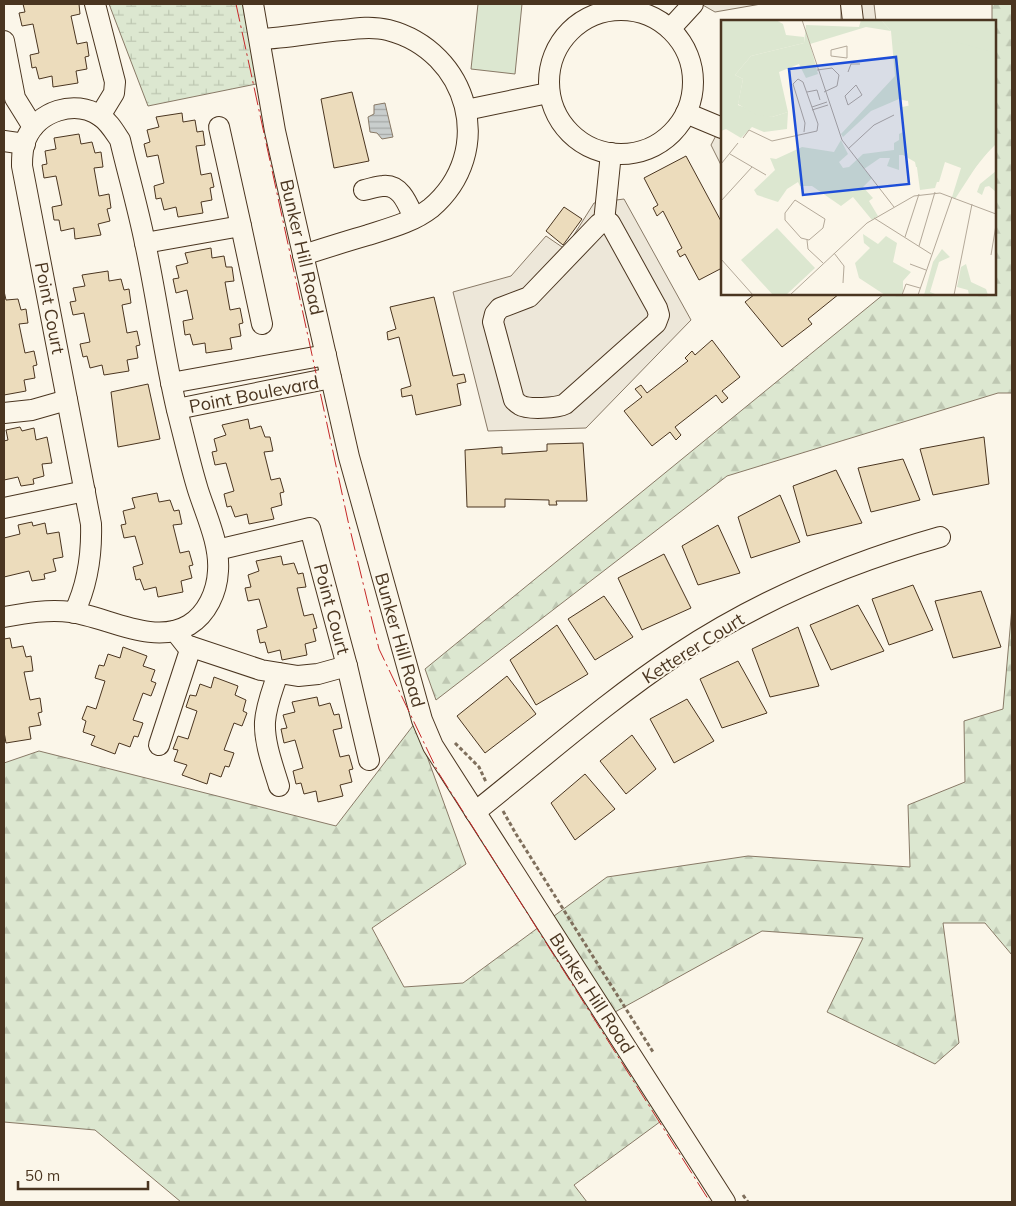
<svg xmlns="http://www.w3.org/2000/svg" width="1016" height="1206" viewBox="0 0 1016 1206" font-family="Mulish,sans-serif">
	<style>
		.grass { fill: #dce7d0; stroke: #887966 }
		.forest { fill: url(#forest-firs); stroke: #887966 }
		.wetland { fill: url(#wetland-marsh); stroke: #887966 }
		.parking { fill: #ede7d9; stroke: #887966 }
		.water { fill: url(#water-rules); stroke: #887966 }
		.building { fill: #ecdcbc; stroke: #4a3520 }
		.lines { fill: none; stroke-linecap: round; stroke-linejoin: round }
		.minor-casing { stroke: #4a3520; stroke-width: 22 }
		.path { stroke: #7f6f5c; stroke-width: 3; stroke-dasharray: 4 2.5; stroke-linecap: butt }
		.minor { stroke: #fbf6e9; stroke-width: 20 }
		.power { stroke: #c62828; stroke-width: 1; stroke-dasharray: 18 4 2.5 4; stroke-linecap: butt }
		.labels { text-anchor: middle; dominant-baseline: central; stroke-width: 4; stroke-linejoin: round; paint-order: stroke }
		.street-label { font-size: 18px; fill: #4a3520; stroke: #fbf6e9 }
		.inset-road { fill: none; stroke: #b4a999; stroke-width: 1 }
		.view { fill: #1d4ed8; fill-opacity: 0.15; stroke: #1d4ed8; stroke-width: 2.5 }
		.inset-edge { fill: none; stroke: #4a3520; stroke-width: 2.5 }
	</style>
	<defs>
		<pattern id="forest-firs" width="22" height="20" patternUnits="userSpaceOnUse" patternTransform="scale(1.25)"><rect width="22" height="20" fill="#dce7d0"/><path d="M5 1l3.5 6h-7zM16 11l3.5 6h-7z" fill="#bec7b2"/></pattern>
		<pattern id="wetland-marsh" width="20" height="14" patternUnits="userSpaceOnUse" patternTransform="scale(1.25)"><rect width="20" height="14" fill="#dce7d0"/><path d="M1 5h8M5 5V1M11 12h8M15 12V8" fill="none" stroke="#bec7b2"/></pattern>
		<pattern id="water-rules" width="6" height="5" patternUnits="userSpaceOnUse" patternTransform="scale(1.25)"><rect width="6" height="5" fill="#c9cecd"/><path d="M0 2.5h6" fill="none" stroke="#a5a8a6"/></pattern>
	</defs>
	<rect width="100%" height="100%" fill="#fbf6e9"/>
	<!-- grass -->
	<path class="grass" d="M478,4H522L515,74L471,69Z"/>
	<!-- forest -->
	<g class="forest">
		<path d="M992,4H1012V393H998L727,476L436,700L425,669L884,294H995V21H992Z"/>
		<path d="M1012,607V955L985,923H943L959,1043L935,1064L827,1012L863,938L762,931L606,1017L672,1113L574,1185L587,1202H181L95,1130L4,1122V763L39,751L336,826L415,723L466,864L372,928L404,987L463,983L607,877L748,856L910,867L908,805L965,782L964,721L1003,709Z"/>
	</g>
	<!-- wetland -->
	<path class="wetland" d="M109,4H251L266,82L148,106Z"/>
	<!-- parking -->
	<g class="parking">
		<path d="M701,4H761L715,12Z"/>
		<path d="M841,4H874L876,21H841Z"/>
		<path d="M722,124V167L711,145Z"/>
		<path d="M624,199L691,320L586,428L488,431L453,292L511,276L546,236L565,249L594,203Z"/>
	</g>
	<!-- water -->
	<path class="water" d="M385,103L393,137L382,139L377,133L370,132L368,117L374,114V105Z"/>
	<!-- building -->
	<g class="building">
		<path d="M23,4H79L80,14L71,16L77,44L87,42L89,56L85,57L87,69L76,71L78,83L53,87L52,76L39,79L36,67L32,68L30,55L39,53L33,24L22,26L19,13L25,12Z"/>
		<path d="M352,92L369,161L334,168L321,99Z"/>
		<path d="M182,113L183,122L195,120L197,132L203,131L205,145L196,146L201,175L211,173L214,187L210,188L212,200L201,202L203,213L178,217L176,207L164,210L161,198L156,199L154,186L164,183L158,155L147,157L144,144L150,142L147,130L159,127L156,117Z"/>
		<path d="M79,134L81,144L92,142L95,153L101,152L103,167L94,168L99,196L109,194L111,208L107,209L110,221L98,224L101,235L75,239L74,228L61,231L59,220H54L52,207L62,205L56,176L44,178L42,165L47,164L45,151L56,149L54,138Z"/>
		<path d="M686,156L722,223V268L699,280L685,254L680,257L677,251L682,248L663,211L657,216L653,208L658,205L644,178Z"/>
		<path d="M564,207L582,219L563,245L546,231Z"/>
		<path d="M211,248L212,258L224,256L226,267H232L234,281L225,282L230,310L240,308L243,323L239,324L241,336L230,338L232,349L206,353L205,343L193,345L190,334L185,335L183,321L193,319L187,290L176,293L173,279L179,278L176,266L188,263L185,253Z"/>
		<path d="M108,271L109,281L121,279L124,290L129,289L131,303L122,305L127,333L137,331L140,345L136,346L138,358L127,360L129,371L104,375L102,365L90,368L87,356L83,357L80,344L90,342L84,313L73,315L70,302L76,301L73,288L85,286L82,275Z"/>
		<path d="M4,291L6,300L18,299L21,310L26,309L28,323L19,324L25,353L34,351L37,365L33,366L35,378L24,380L26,391L4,395Z"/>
		<path d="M755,294H839L808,319L812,324L782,347L745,302Z"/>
		<path d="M434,297L453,376L464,374L466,382L457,384L461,405L416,415L412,395L402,397L401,389L411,386L399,337L388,340L387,332L396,329L390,307Z"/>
		<path d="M712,340L740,377L722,391L728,398L722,403L716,395L675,427L681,435L676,440L670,432L652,446L624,411L642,397L635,389L641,385L647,393L688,361L685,358L692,351L695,355Z"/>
		<path d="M148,384L160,439L118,447L111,392Z"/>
		<path d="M248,419L250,429L261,426L265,437H270L273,451L264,452L271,480L280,478L284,492L280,493L282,505L271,508L274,519L249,524L247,514L235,517L231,506L227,507L224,494L234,491L226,463L215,465L212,452L217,451L214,439L226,435L222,425Z"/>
		<path d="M20,427L22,431L34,428L36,440L47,437L52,463L42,464L44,476L33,479L34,484L21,486L18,477L4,480V441L8,440L6,430Z"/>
		<path d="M984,437L989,484L933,495L920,449Z"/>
		<path d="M583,443L587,501H556L557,505H549V500L505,499V507H467L465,450L502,447V454L547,451V444Z"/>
		<path d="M903,459L920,500L871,512L858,468Z"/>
		<path d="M836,470L862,523L807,536L793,486Z"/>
		<path d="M157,493L159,502L170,500L174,511L179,510L182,524L173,525L180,553L189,551L193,565L189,566L192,578L181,581L183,592L158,597L156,587L144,590L140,579L136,580L133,567L143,564L135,536L124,538L121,525L126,524L123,511L135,508L132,498Z"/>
		<path d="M780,495L800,542L751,558L738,517Z"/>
		<path d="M32,522L33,526L45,523L47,534L59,532L63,557L53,559L56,571L44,574L45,579L32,581L29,571L4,577V538L20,534L18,525Z"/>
		<path d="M718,525L740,573L698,585L682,546Z"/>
		<path d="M664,554L691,608L642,630L618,578Z"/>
		<path d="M281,556L283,565L294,563L298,574L303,573L306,587L297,588L304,616L313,614L317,628L313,629L316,641L305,644L307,655L282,660L280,650L268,653L265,642L260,643L257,630L267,627L259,599L248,601L245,588L251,587L248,575L259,571L256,561Z"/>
		<path d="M913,585L933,630L889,645L872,599Z"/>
		<path d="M981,591L1001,647L953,658L935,601Z"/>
		<path d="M604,596L633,637L595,660L568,619Z"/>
		<path d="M858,605L884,651L831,670L810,625Z"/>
		<path d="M557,625L588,674L536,705L510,660Z"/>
		<path d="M798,627L819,686L770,697L752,649Z"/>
		<path d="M10,638L12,648L23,646L26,657L31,656L33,671L24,672L30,700L40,698L42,712L38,713L41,725L29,727L31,739L6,743L4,732V639Z"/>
		<path d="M123,647L147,656L143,666L155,670L151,681L156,683L151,696L143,693L133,720L143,723L138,737L134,736L130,747L119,743L115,754L91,745L95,736L83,732L86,721L82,719L87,706L96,709L105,681L95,678L99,665L104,666L108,654L120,658Z"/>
		<path d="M738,661L767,713L722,728L700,679Z"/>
		<path d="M507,676L536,714L485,753L457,716Z"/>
		<path d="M214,677L238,686L235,695L246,700L243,711L247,713L242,726L234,723L224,750L234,753L229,767L225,766L221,777L210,773L207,784L182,775L187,765L174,761L178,750L173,749L178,736L188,739L197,711L186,707L190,695L196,696L200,684L211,688Z"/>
		<path d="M317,697L319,706L330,703L334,715L339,714L342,728L333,730L340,757L349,755L353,769L349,770L352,782L340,785L343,796L318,802L316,791L304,794L301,783L296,784L293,771L303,768L295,740L284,743L281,729L287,728L283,715L295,712L292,702Z"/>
		<path d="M687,699L714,741L674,763L650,719Z"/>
		<path d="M632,735L656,769L626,794L600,761Z"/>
		<path d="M585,774L615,809L575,840L551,803Z"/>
	</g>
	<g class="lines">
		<defs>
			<g id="minor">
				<path d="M95,4L115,82L114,93L100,116"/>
				<path d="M253,4L275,131L349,457L422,720L433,746L725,1202"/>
				<path d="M851,4L853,21"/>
				<circle cx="621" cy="82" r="72"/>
				<path d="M670,29L693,4"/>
				<path d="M260,39C288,38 315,32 343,30C357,28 373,26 388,30C469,51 497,152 431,208C413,222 390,228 368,235C347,241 325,248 303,255"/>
				<path d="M4,41L15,98L33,127"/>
				<path d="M466,110L548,93"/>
				<path d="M686,113L722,128"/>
				<path d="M219,127L241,226"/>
				<path d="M4,141L25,144"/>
				<path d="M364,190C370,189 377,186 383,186C401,184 408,205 414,218"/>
				<path d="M604,222L610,223L657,308L659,315L656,323L565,404C557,408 528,410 520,405C519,405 514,400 514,400L493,322L495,314L500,308L529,297L599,224Z"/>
				<path d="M604,222L611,153"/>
				<path d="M145,243L241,226L262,324"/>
				<path d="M171,383L326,355"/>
				<path d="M177,409L331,378"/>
				<path d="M4,413L32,410L67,400"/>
				<path d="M4,508L85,491"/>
				<path d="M217,550L310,528L347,666L369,760"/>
				<path d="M4,617C26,613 48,609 71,612C107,617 154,646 189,625C207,614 217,592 218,571C220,544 206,515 198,490C190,464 184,437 177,410C164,355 157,298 145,243C138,208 128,174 120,140C114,131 109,122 100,116C75,99 38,111 26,139C22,148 22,157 22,166L91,524C92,556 88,584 74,613"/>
				<path d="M175,631L186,645L261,670L298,676L318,674L347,666"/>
				<path d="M278,673C273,689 266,705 265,722C264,743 273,766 279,786"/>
				<path d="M159,745L191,647"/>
				<path d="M475,812C542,759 607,701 678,654C758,601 848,563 940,537"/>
			</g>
		</defs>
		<!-- minor casing -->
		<use href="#minor" class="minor-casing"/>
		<!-- path -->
		<g class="path">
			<path d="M455,743L479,767L486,782"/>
			<path d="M503,811L516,834L653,1052"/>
			<path d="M743,1195L748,1202"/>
		</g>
		<!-- minor -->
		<use href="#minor" class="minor"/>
		<!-- power -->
		<path class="power" d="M236,4L348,521L379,649L438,772L710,1202"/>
	</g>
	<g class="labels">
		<!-- street labels -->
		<g class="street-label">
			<text transform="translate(302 247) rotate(77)">Bunker Hill Road</text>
			<text transform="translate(50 308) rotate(79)">Point Court</text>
			<text transform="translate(254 394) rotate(-11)">Point Boulevard</text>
			<text transform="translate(332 609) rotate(75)">Point Court</text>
			<text transform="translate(400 640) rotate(74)">Bunker Hill Road</text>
			<text transform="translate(693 648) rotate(-32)">Ketterer Court</text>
			<text transform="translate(592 993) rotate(57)">Bunker Hill Road</text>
		</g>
	</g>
	<!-- overview -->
	<g transform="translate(721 20)">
		<rect width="275" height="275" fill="#fbf6e9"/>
		<path d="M0,0H55L62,4L65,15L83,17V23L30,36L14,55L22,59L17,85L51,97L67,92L66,109L43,112L31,107L20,118L5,109L0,111ZM160,0H275V124L260,139L234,179L231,177L240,148L224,142L218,162H204L201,147H195L194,142L182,135H178V150L166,146L169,138H159L143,149L151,158L142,167L152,178L148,181L157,196L151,200L132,177L120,186L91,166H79L77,162L66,169L57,182L36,175L33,170L54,150L49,138L55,139L81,127L113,132L120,120L127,134L118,142L122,148L128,147L142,134L173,130V123L178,120V114L182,112L181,87L196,84L193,78L186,81L178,79L150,91L122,117L120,114L174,56L170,11ZM275,151V172L268,166L264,167L261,175L256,172L259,164ZM142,214L157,224L165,216L176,223L172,242L190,252L182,261V275H164L138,258L134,243L149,228L143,223ZM221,229L229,237L218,242L209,272L214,274L203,275L212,242ZM245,244L250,262L265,269L267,275H248L247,270L236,267L240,247Z" fill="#dce7d0"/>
		<path d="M140,0H160L170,11L145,7L89,24L97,54L85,58L78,44L58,52L67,92L51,97L35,95L17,84L22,59L14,55L30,36L83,23L85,5L138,7Z" fill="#dce7d0"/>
		<path d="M56,208L94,248L65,275H52L20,240Z" fill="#dce7d0"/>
		<path d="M179,22L239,23L275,33V122L233,174L242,147L223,140L214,168L199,170Z" fill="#dce7d0"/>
		<path class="inset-road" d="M81,0L121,120L173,187M126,26V38L110,36V30ZM96,50L111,48L118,55L116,66L103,72M127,52L130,44H139M135,65L141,75L127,85L124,76ZM86,72L96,70L99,80M91,87L106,82M91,90L107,85M22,118L28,110L51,121L96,111L97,104L82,62L77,59L72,64L84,103L83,112M127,129L153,105L173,95M9,134L45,155M0,144L17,123M74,180L104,199L102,208L88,220L80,218L64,200V193ZM0,181L31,147M153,198L210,234M184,217L198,174M86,220L87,229L102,243M198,226L214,172M113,233L123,246L122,263M270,235L275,205M0,239L32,275M189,244L205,250M69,275L146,203L193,176L219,173L275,194M181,275L185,264L199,268M197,275L231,177M233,275L251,184"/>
		<path class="view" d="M175,37L188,164L82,175L68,49Z"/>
		<rect width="275" height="275" class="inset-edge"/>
	</g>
	<!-- border -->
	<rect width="1016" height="1206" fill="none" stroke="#4a3520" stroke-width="10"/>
	<!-- scale -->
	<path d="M18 1181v8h130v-8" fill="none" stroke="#4a3520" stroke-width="2.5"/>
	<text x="25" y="1181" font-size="15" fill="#4a3520" stroke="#fbf6e9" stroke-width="4" paint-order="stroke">50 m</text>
</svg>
